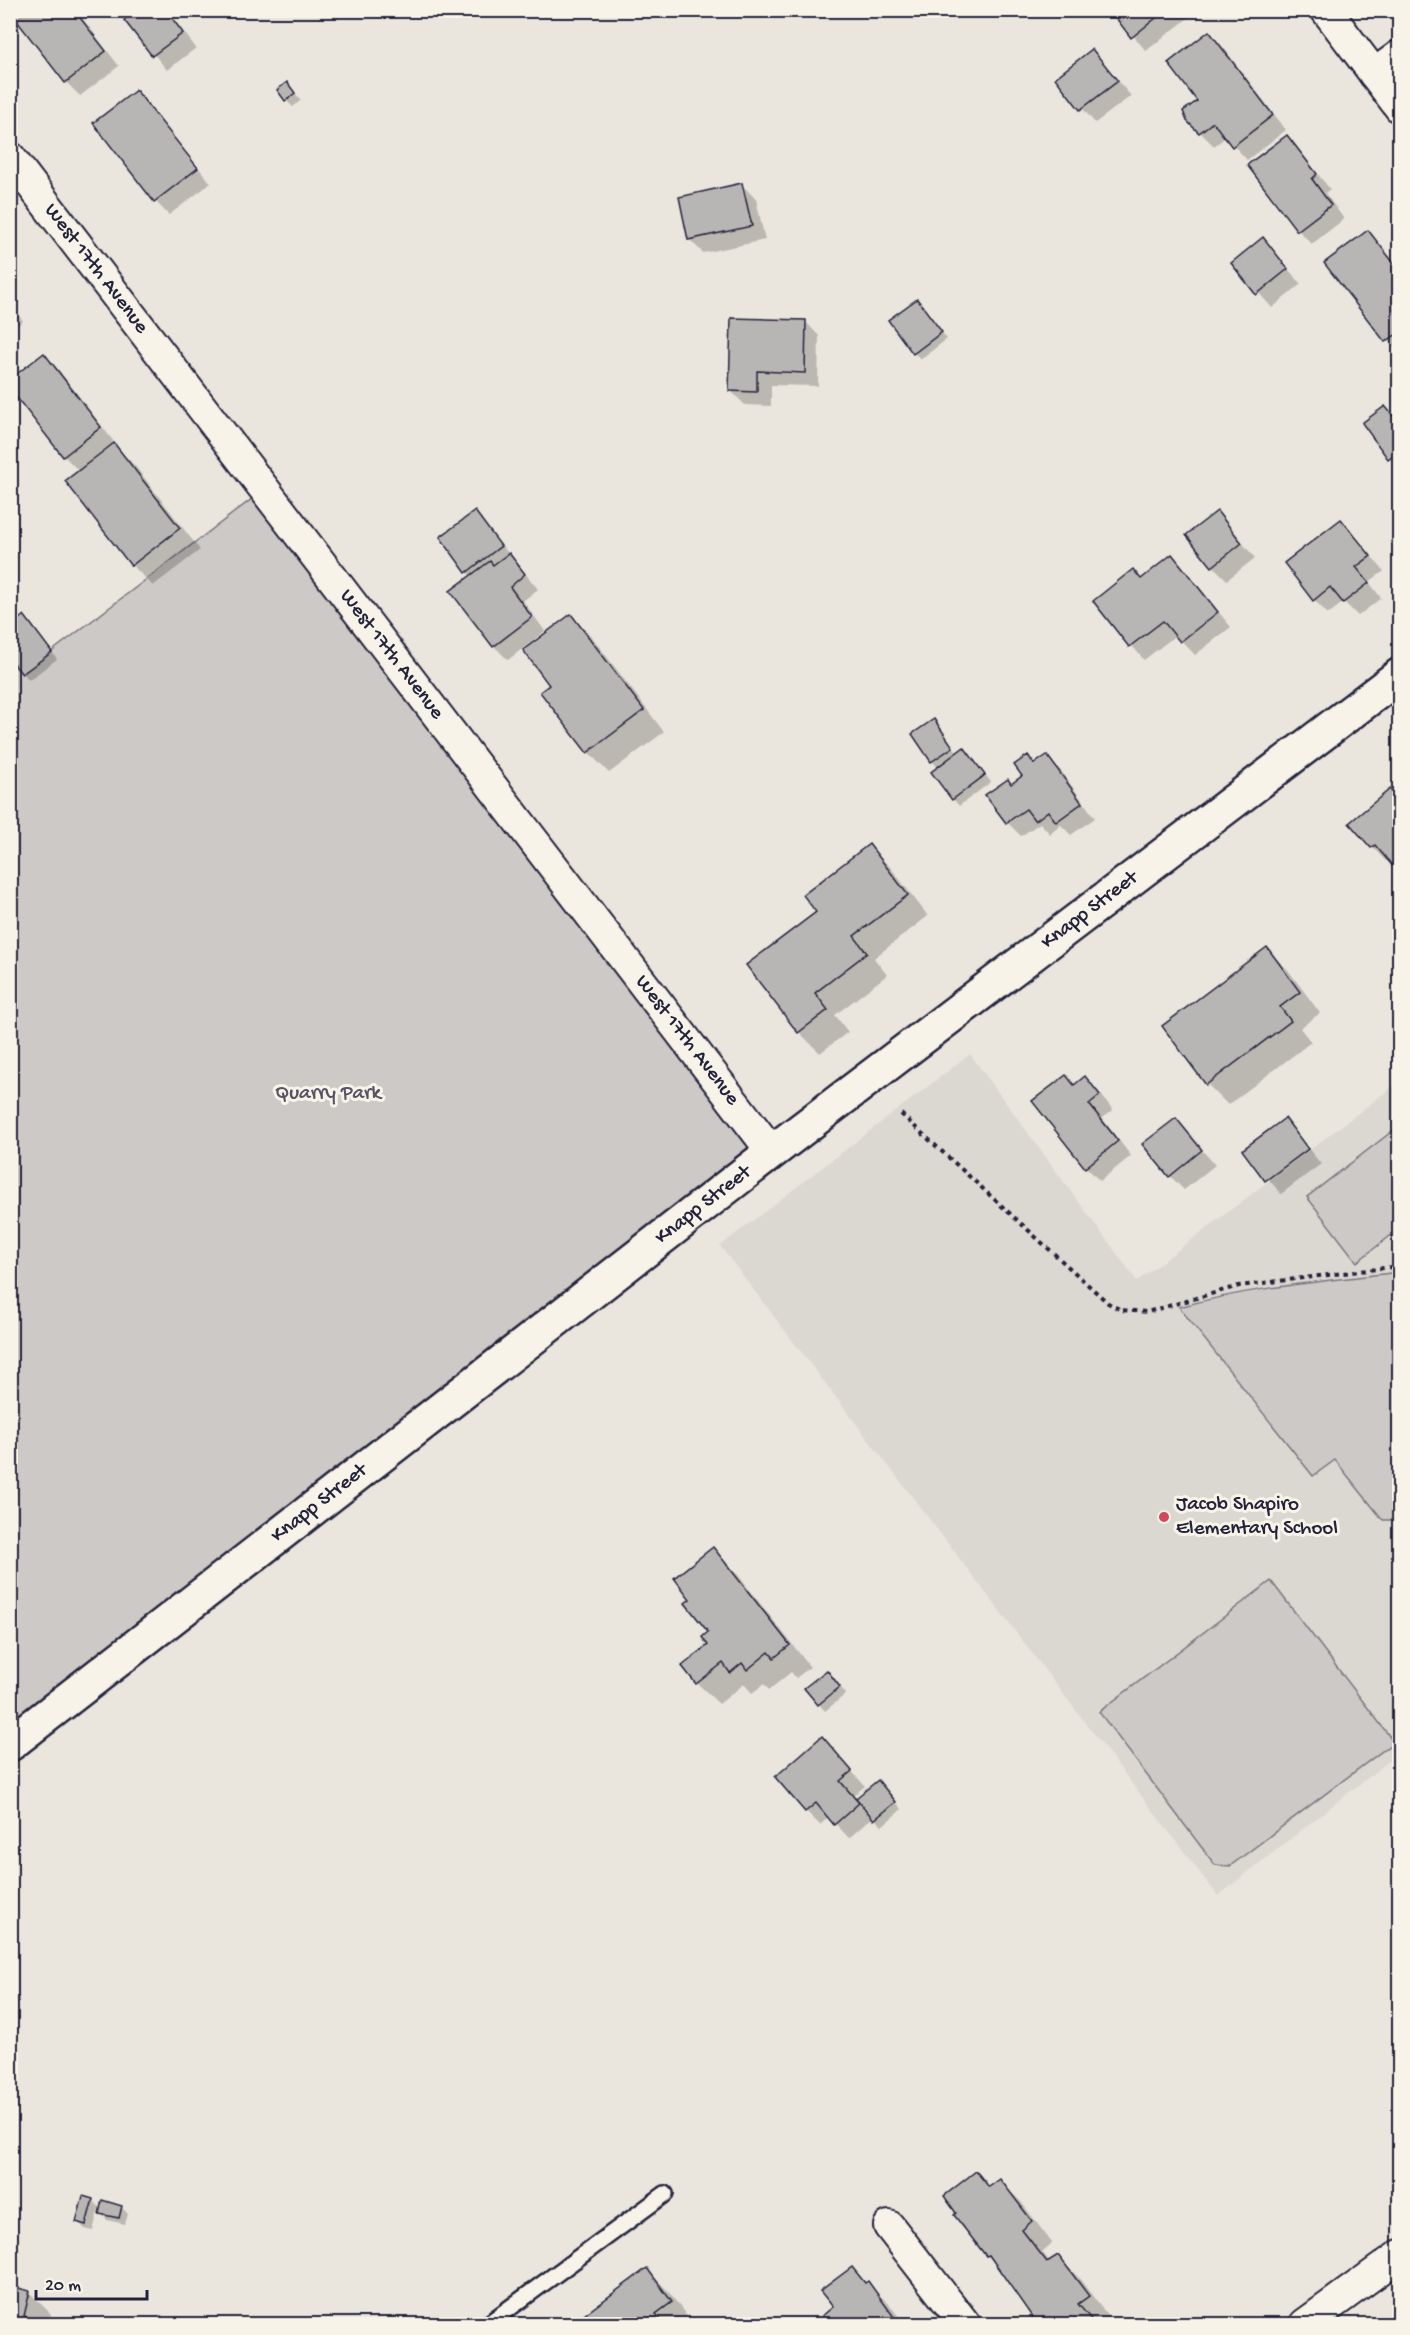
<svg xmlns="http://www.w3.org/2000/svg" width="1410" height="2335" viewBox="0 0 1410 2335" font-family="'Gochi Hand',sans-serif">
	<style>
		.built { fill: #dbd8d2 }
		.green { fill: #cdc9c6; stroke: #787680; stroke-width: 1.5 }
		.shadow { fill: #0003 }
		.building { fill: #b8b6b5; stroke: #22223b; stroke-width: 1.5 }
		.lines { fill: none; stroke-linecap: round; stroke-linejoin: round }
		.lane-casing { stroke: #22223b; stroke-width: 20 }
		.street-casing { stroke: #22223b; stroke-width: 34 }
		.secondary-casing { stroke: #22223b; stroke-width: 38 }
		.path { stroke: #22223b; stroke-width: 4; stroke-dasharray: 4.5 4.5; stroke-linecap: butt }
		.lane { stroke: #f7f3e8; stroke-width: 15 }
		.street { stroke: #f7f3e8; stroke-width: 30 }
		.secondary { stroke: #f7f3e8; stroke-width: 33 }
		.poi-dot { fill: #d1495b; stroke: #f7f3e8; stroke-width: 2 }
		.labels { text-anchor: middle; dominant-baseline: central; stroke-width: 6; stroke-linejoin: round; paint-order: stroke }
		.street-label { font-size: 21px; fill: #22223b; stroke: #f7f3e8 }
		.park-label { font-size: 21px; fill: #555465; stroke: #f7f3e8 }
		.poi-label { font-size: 21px; fill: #22223b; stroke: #f7f3e8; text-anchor: start }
	</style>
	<rect width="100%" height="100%" fill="#eae6de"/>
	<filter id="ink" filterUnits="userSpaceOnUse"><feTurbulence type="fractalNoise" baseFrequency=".0167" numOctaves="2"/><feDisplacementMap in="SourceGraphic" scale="12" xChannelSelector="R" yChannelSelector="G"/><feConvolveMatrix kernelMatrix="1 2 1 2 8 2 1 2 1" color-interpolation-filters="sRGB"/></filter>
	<g filter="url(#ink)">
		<!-- built -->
		<path class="built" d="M970,1054L1137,1281L1399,1082V1753L1218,1896L720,1246Z"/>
		<!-- green -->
		<g class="green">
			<path d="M265,489L772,1152L11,1744V660L22,674Z"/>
			<path d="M1399,1126V1229L1357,1262L1307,1197Z"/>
			<path d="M1399,1272V1520H1383L1335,1460L1313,1476L1179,1307C1252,1287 1325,1281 1399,1272Z"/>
			<path d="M1271,1581L1394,1742L1230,1866L1215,1865L1099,1712Z"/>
		</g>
		<!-- shadow -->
		<g class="shadow">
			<path d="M23,10H76L119,66L80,96L66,82Z"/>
			<path d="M138,10H167L196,48L167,70L126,20Z"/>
			<path d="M1112,10H1194L1196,12L1146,51Z"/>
			<path d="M1209,33L1223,47L1286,130L1247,160L1226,137L1214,146L1188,120L1199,101Z"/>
			<path d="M1092,51L1131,96L1095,123L1057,79Z"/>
			<path d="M287,84L301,100L293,107L286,100Z"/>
			<path d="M136,92L211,183L169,215L155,201Z"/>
			<path d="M1287,137L1330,189L1325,193L1344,219L1312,244L1298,230Z"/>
			<path d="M742,185L756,199L765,240L703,253L689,239Z"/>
			<path d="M1368,232L1400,268V354L1327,264Z"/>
			<path d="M1262,239L1301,284L1272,308L1233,263Z"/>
			<path d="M10,304L23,321L10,331Z"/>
			<path d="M923,308L947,339L921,359L914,353Z"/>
			<path d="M805,321L819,336L818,386L771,385V406L745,405L731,391Z"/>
			<path d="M44,355L58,369L114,442L112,443L135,466L200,550L153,586L132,565L108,450L106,448L78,470L64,456Z"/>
			<path d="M1385,408L1399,422L1400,468L1389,458Z"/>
			<path d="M475,513L538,589L523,601L545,631L508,660L494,646L472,577L467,572Z"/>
			<path d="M1217,513L1255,558L1227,580L1213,566Z"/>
			<path d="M1341,521L1384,571L1369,582L1381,598L1358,616L1344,602L1328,614L1314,600Z"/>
			<path d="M1172,556L1231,627L1195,655L1176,635L1144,660L1095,601L1142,580Z"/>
			<path d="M571,616L592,637L664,732L609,773L588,752L542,692L551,685Z"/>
			<path d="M31,624L57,659L29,680L23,673Z"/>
			<path d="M934,721L958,753L964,749L991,782L959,806L953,799L939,768L932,761Z"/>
			<path d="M1028,757L1036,765L1047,757L1061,771L1095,818L1071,835L1061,825L1050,834L1040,823L1021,836L1007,822L1011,785L1024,776Z"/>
			<path d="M1400,801V872L1389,859L1386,861L1372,847Z"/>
			<path d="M869,846L890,867L928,916L874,958L887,975L835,1015L848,1032L820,1053L799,1032L749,966L818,912Z"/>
			<path d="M1267,949L1288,970L1320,1013L1300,1028L1311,1042L1228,1105L1207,1084Z"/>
			<path d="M1066,1077L1075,1086L1085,1078L1099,1092L1113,1110L1102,1118L1131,1156L1100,1181L1086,1167Z"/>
			<path d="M1176,1120L1215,1165L1184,1190L1170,1176Z"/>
			<path d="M1285,1120L1321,1164L1281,1194L1244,1150Z"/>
			<path d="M713,1549L734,1570L810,1667L796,1678L791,1672L769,1690L764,1684L752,1693L744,1684L719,1704L697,1683L711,1645L710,1632L693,1599Z"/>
			<path d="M834,1679L846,1694L825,1711L819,1704Z"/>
			<path d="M822,1738L865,1786L853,1796L857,1800L878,1782L902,1809L882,1826L873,1817L849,1838L829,1817L820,1825L806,1811Z"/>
			<path d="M976,2173L991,2188L1000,2181L1021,2202L1052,2243L1042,2252L1050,2262L1058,2257L1079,2278L1109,2318L1100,2324H1039L1002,2270L987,2255Z"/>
			<path d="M92,2200L99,2207L93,2231L85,2229L78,2222Z"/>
			<path d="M121,2207L128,2214L125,2224L107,2220L101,2213Z"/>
			<path d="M851,2269L889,2304L904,2324H830L824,2316L835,2308Z"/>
			<path d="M647,2270L668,2291L692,2323L575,2324Z"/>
			<path d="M10,2287L30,2293L51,2314L48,2324H10Z"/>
		</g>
		<!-- building -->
		<g class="building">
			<path d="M21,10H74L106,51L65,83L13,16Z"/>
			<path d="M136,10H166L183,33L152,56L124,20Z"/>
			<path d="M1110,10H1166L1131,38Z"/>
			<path d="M1209,31L1273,115L1232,147L1213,122L1199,133L1187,121L1183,111L1197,101L1168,63Z"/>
			<path d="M1092,49L1118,81L1080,110L1055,78Z"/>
			<path d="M287,82L295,93L285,101L277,90Z"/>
			<path d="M136,90L198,168L154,202L93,123Z"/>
			<path d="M1287,135L1317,174L1312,179L1331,205L1297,231L1247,165Z"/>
			<path d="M742,183L752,226L688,240L679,197Z"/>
			<path d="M1368,230L1400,271V332L1385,342L1324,263Z"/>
			<path d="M1263,237L1288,269L1256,295L1231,263Z"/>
			<path d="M917,299L942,332L913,354L888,320Z"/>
			<path d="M731,318L806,320L805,373L757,371V392L729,391Z"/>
			<path d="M44,353L101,427L63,457L10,389V379Z"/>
			<path d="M1385,406L1400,424V450L1388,459L1362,423Z"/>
			<path d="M114,443L180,528L131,566L65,481Z"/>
			<path d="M475,511L501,546L466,573L440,537Z"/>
			<path d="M1217,511L1242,543L1212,567L1186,535Z"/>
			<path d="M1341,519L1371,556L1356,567L1369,583L1343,603L1330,587L1313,601L1284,563Z"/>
			<path d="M509,553L525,574L510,587L532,617L493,647L450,591L490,561L493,565Z"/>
			<path d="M1172,554L1218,612L1180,642L1163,621L1129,647L1093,601L1133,569L1141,579Z"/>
			<path d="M571,614L644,710L587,753L540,692L549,685L523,650Z"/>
			<path d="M24,615L52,652L22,674L10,660V626Z"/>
			<path d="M934,719L953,747L931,762L912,734Z"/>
			<path d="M964,747L985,775L952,800L931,772Z"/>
			<path d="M1028,755L1034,764L1047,755L1082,803L1056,822L1048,811L1035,821L1026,809L1006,823L985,795L1008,779L1011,784L1022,776L1014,765Z"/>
			<path d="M1390,789L1400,801V868L1396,870L1375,845L1371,848L1349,823Z"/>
			<path d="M869,844L908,895L854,936L867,953L815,993L828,1010L798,1033L746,965L816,912L803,895Z"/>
			<path d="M1267,947L1300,992L1280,1007L1291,1021L1206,1085L1162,1026Z"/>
			<path d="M1066,1075L1074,1085L1085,1076L1100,1095L1089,1104L1118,1141L1085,1168L1032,1101Z"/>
			<path d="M1176,1118L1202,1150L1169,1177L1142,1144Z"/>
			<path d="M1285,1118L1308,1149L1265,1181L1242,1150Z"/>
			<path d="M713,1547L790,1645L774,1658L769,1652L747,1670L742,1663L730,1673L723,1663L696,1684L682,1666L708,1645L702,1637L708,1632L685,1603L690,1599L674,1578Z"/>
			<path d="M827,1670L840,1687L818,1705L804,1688Z"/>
			<path d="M822,1736L852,1771L840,1781L859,1803L834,1825L816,1803L805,1812L775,1777Z"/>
			<path d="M878,1780L896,1802L874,1820L856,1798Z"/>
			<path d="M976,2171L989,2187L1000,2179L1032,2221L1022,2230L1047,2262L1058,2255L1089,2296L1078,2304L1095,2324H1037L989,2255L986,2256L954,2215L956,2213L944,2196Z"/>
			<path d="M83,2196L93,2199L86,2225L76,2222Z"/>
			<path d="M102,2200L122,2206L119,2218L99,2214Z"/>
			<path d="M852,2267L865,2283L868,2281L899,2324H828L822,2316L833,2307L820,2291Z"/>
			<path d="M647,2268L672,2302L656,2314L664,2324H572Z"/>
			<path d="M10,2286L30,2291L24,2316L42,2321L41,2324H10Z"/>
		</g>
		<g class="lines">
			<defs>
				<path id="lane" d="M488,2324L665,2194"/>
				<g id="street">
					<path d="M1326,10L1400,108"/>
					<path d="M1374,74L1400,55"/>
					<path id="s1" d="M10,157L772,1152"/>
					<path d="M889,2226L965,2324"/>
					<path d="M1305,2324L1400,2255"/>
				</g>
				<g id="secondary">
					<path id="s2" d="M10,1744L772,1152L1400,675"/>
				</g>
			</defs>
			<!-- lane casing -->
			<use href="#lane" class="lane-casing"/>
			<!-- street casing -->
			<use href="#street" class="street-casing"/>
			<!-- secondary casing -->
			<use href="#secondary" class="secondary-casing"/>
			<!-- path -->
			<path class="path" d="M901,1114L1108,1303L1121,1310L1147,1312L1239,1286L1400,1266"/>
			<!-- lane -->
			<use href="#lane" class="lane"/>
			<!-- street -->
			<use href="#street" class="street"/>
			<!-- secondary -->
			<use href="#secondary" class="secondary"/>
		</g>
	</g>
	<!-- markers -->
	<circle class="poi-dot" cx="1164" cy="1517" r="6"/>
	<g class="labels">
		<!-- street labels -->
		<g class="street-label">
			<text stroke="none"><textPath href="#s1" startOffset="141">West 17th Avenue</textPath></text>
			<text stroke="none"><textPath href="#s1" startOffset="627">West 17th Avenue</textPath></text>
			<text stroke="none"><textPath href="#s2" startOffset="1364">Knapp Street</textPath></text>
			<text stroke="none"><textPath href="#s1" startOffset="1113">West 17th Avenue</textPath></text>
			<text stroke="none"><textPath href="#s2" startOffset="878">Knapp Street</textPath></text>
			<text stroke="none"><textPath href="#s2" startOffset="392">Knapp Street</textPath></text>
		</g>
		<!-- park labels -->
		<g class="park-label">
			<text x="328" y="1094">Quarry Park</text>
		</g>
		<!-- poi labels -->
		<g class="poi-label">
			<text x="1176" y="1505">Jacob Shapiro<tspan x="1176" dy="24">Elementary School</tspan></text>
		</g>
	</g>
	<!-- margin -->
	<rect width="1410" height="2335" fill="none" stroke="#f7f3e8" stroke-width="36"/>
	<rect x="18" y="18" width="1374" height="2299" fill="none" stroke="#22223b" stroke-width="2" filter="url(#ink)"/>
	<!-- scale -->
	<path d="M36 2290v9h111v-9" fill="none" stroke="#22223b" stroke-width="3"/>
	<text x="45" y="2290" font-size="18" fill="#22223b" stroke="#f7f3e8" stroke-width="4.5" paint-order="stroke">20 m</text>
</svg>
